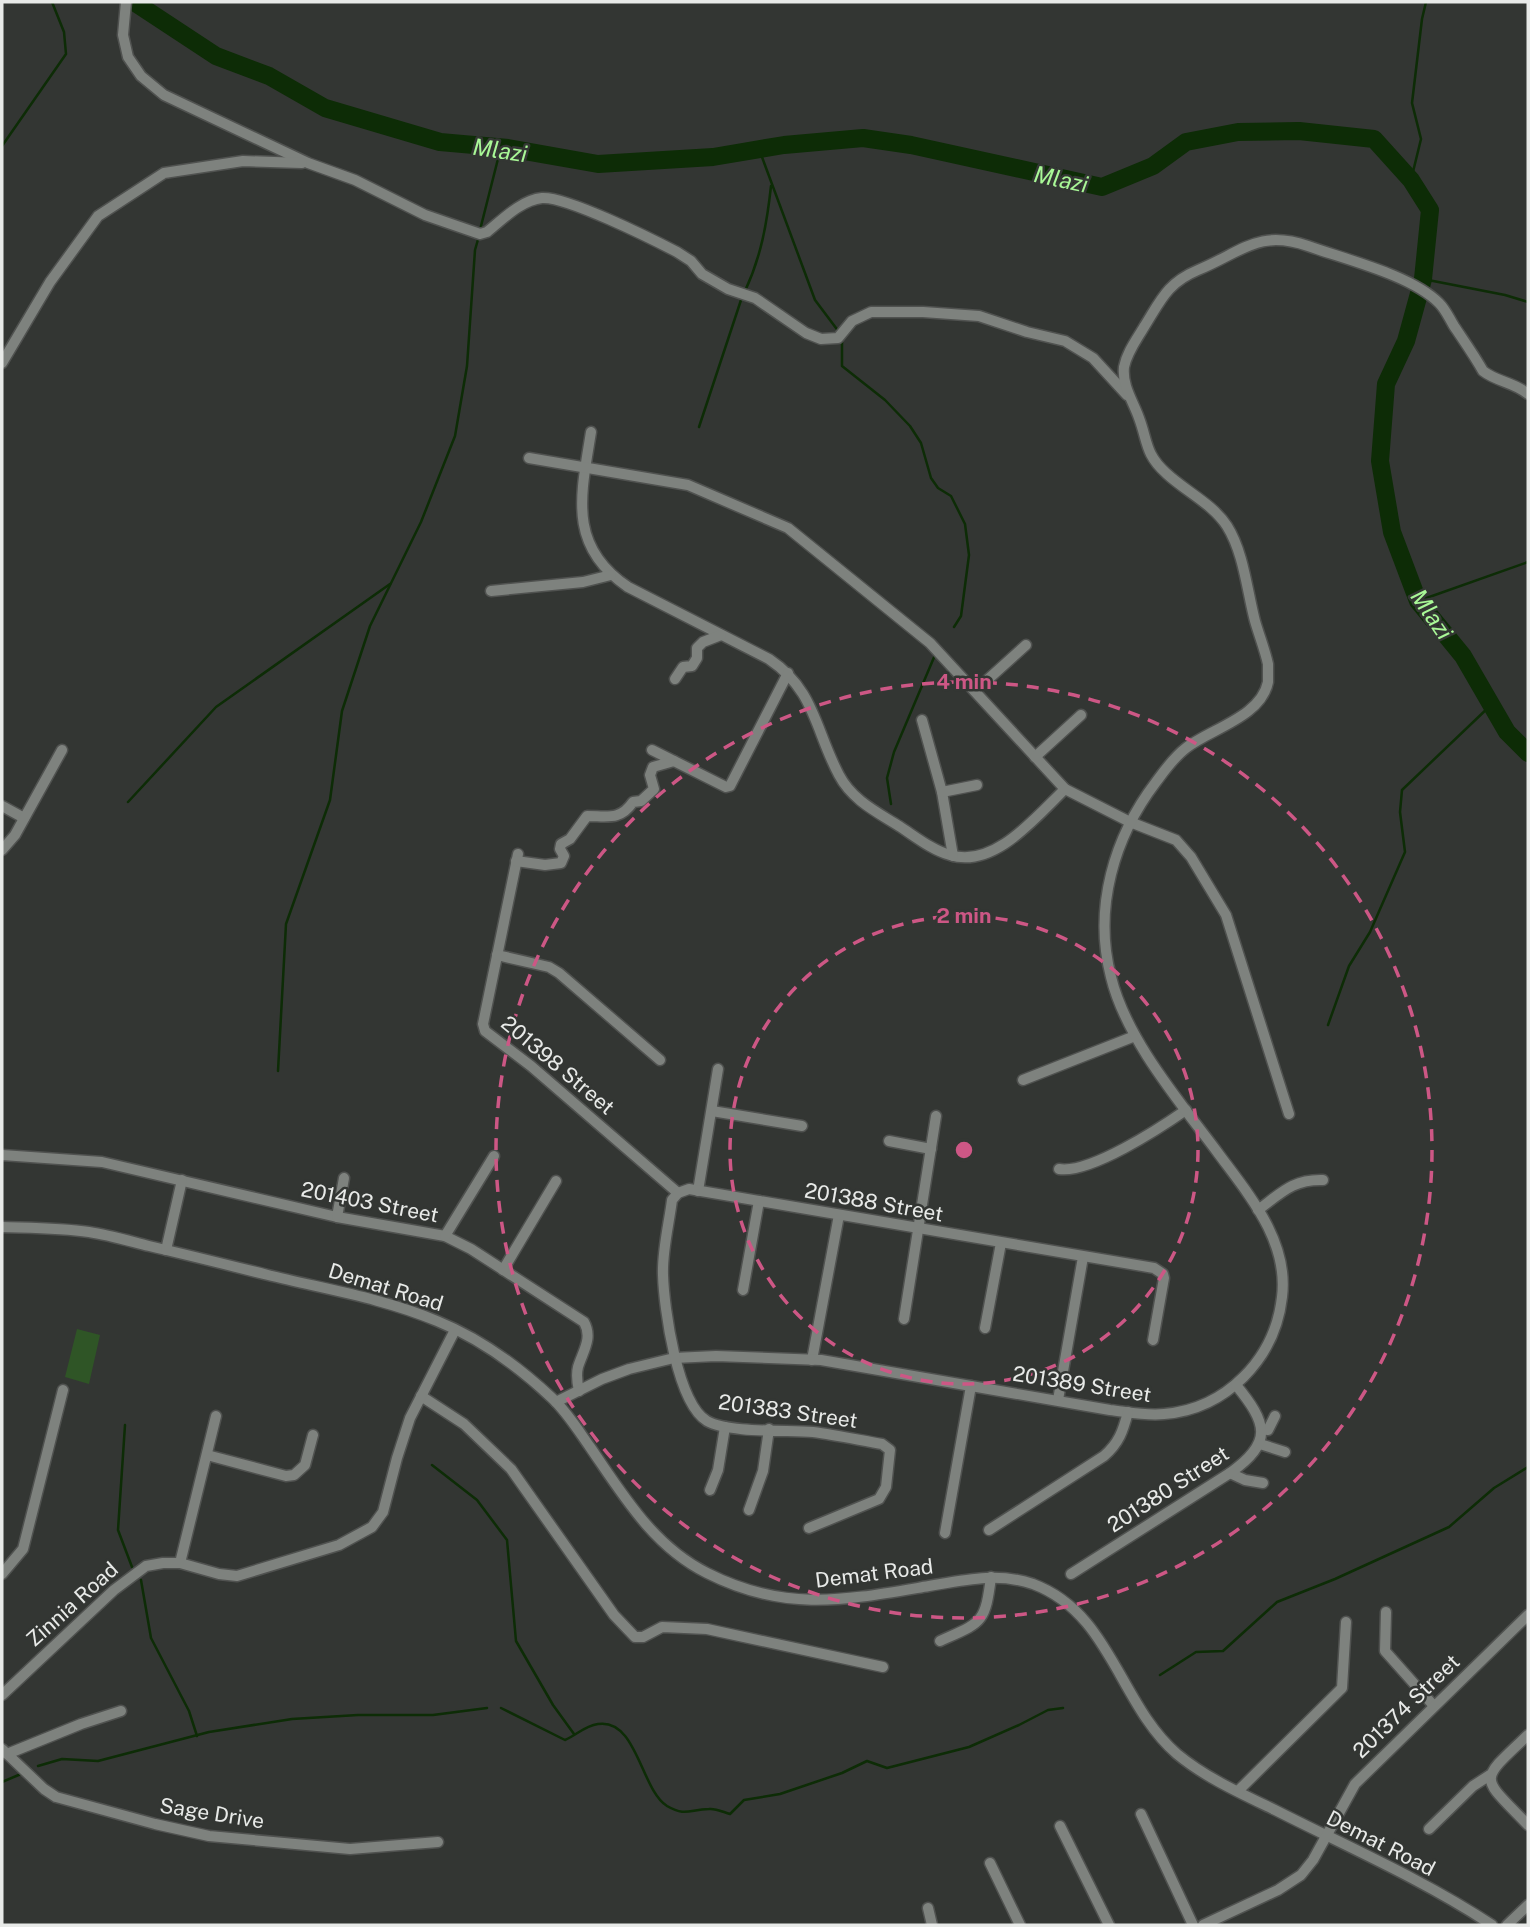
<svg xmlns="http://www.w3.org/2000/svg" width="1530" height="1927" viewBox="0 0 1530 1927" font-family="'Public Sans',sans-serif">
	<style>
		.green { fill: #2f5526 }
		.lines { fill: none; stroke-linecap: round; stroke-linejoin: round }
		.stream { stroke: #0d2c06; stroke-width: 2.5 }
		.river { stroke: #0d2c06; stroke-width: 18 }
		.minor-casing { stroke: #505250; stroke-width: 13 }
		.minor { stroke: #7e827e; stroke-width: 10 }
		.ring { fill: none; stroke: #cd5785; stroke-width: 3.5; stroke-dasharray: 12 9 }
		.labels { text-anchor: middle; dominant-baseline: central; stroke-width: 5; stroke-linejoin: round; paint-order: stroke }
		.street-label { font-size: 21px; fill: #e8eae8; stroke: #333633 }
		.water-label { font-size: 23px; font-style: italic; fill: #a9f897; stroke: #333633 }
		.centre { fill: #cd5785; stroke: #333633; stroke-width: 3.5 }
		.ring-label { font-size: 21px; text-anchor: middle; font-weight: bold; fill: #cd5785; stroke: #333633; stroke-width: 5; stroke-linejoin: round; paint-order: stroke }
	</style>
	<rect width="100%" height="100%" fill="#333633"/>
	<!-- green -->
	<path class="green" d="M77,1329L100,1335L89,1384L65,1377Z"/>
	<g class="lines">
		<!-- stream -->
		<g class="stream">
			<path d="M2,146L66,54L64,32L52,2"/>
			<path d="M759,149L815,300L839,332"/>
			<path d="M1411,180L1421,139L1412,103L1422,19L1426,2"/>
			<path d="M480,230L501,147"/>
			<path d="M1423,279L1505,295L1528,302"/>
			<path d="M745,291C761,257 767,223 771,186"/>
			<path d="M842,338V366L885,400L910,426L921,443L931,478L938,488L951,496L965,524L969,555L961,616L954,627"/>
			<path d="M699,427L742,297"/>
			<path d="M1418,601L1528,562"/>
			<path d="M128,802L216,707L390,584"/>
			<path d="M891,804L887,778L894,752L935,655"/>
			<path d="M1328,1025L1349,966L1370,932L1405,852L1400,812L1402,790L1491,705"/>
			<path d="M278,1071L286,924L330,800L342,711L370,626L421,522L455,436L467,366L475,250L479,236"/>
			<path d="M125,1425L118,1530L132,1567"/>
			<path d="M432,1465L477,1500L507,1540L516,1641L553,1705L574,1734"/>
			<path d="M141,1580L151,1638L189,1711L197,1736"/>
			<path d="M1160,1675L1196,1652L1223,1651L1277,1602L1335,1579L1449,1527L1494,1488L1528,1467"/>
			<path d="M501,1708L565,1740C577,1735 584,1726 598,1724C637,1718 641,1790 667,1806C686,1817 690,1809 709,1809C715,1808 723,1812 730,1814L744,1800L780,1794L842,1773L867,1761L887,1768L969,1747L1019,1725L1048,1710L1063,1708"/>
			<path d="M38,1766L62,1759L98,1761L209,1732L292,1719L358,1715H433L487,1708"/>
			<path d="M2,1782L21,1774"/>
		</g>
		<!-- river -->
		<path class="river" d="M134,2L216,56L269,76L325,108L440,142L508,148L598,164L713,157L784,145L863,138L911,145L1102,187L1153,166L1186,142L1238,132L1299,131L1374,139L1411,180L1430,210L1423,279L1406,341L1386,384L1380,461L1392,532L1418,601L1463,656L1507,732L1528,753"/>
		<defs>
			<g id="minor">
				<path d="M126,2L123,35L128,57L141,76L164,95L308,163L355,180L425,215L480,234L487,232C502,220 521,200 542,198C566,196 652,239 677,252L691,261L702,274L728,289L755,298L806,333L821,339L838,338L852,321L871,312H923L979,316L1027,332L1065,341L1093,358L1127,395"/>
				<path d="M2,363L50,282L98,216L164,173L243,161L302,163"/>
				<path d="M591,432C581,495 567,546 628,587L769,659C815,690 815,730 839,775C852,800 877,812 899,826C916,837 932,850 950,855C994,869 1036,817 1065,789"/>
				<path d="M529,458L688,485L788,528L930,643L1065,789L1130,822L1176,840L1191,857L1226,915L1289,1114"/>
				<path d="M491,591L583,582L611,575"/>
				<path d="M675,679L683,667L692,666L697,658V648L703,642L721,635"/>
				<path d="M975,691L1026,645"/>
				<path d="M922,720L942,792L953,856"/>
				<path d="M652,750L726,787L730,786L788,673"/>
				<path d="M1035,757L1081,715"/>
				<path d="M942,792L977,785"/>
				<path d="M2,806L24,818"/>
				<path d="M2,850L15,835L62,750"/>
				<path d="M518,854L483,1024L485,1031L531,1066L678,1193"/>
				<path d="M516,861L545,865L561,863L564,856L560,849L561,844L570,839L587,816C607,816 620,821 633,802L641,801L654,789L650,775L653,767L674,761"/>
				<path d="M497,955L549,967L559,973L660,1060"/>
				<path d="M1023,1080L1135,1036"/>
				<path d="M712,1111L802,1126"/>
				<path d="M889,1141L931,1149"/>
				<path d="M2,1155L102,1162L337,1217L445,1236L471,1249L584,1322C593,1338 583,1351 578,1367C576,1375 577,1382 579,1391"/>
				<path d="M1059,1169C1090,1174 1160,1128 1186,1110"/>
				<path d="M698,1191L718,1069"/>
				<path d="M1258,1210C1281,1193 1293,1179 1323,1180"/>
				<path d="M337,1217L344,1178"/>
				<path d="M2,1227C31,1228 60,1228 89,1232C109,1235 129,1241 149,1246C188,1255 228,1265 268,1275C324,1289 383,1298 437,1321C479,1338 519,1367 552,1398C567,1412 578,1430 590,1447C623,1495 653,1546 707,1573C786,1613 846,1600 929,1586C964,1580 998,1572 1033,1584C1111,1613 1119,1704 1177,1754C1206,1778 1242,1794 1275,1810C1348,1847 1424,1880 1492,1925"/>
				<path d="M445,1236L494,1156"/>
				<path d="M166,1250L182,1180"/>
				<path d="M503,1270L556,1181"/>
				<path d="M743,1290L759,1201"/>
				<path d="M904,1319L936,1116"/>
				<path d="M985,1328L1001,1243"/>
				<path d="M812,1360L839,1215"/>
				<path d="M421,1396L464,1424L511,1469L614,1615L635,1637H643L662,1627L707,1629L883,1667"/>
				<path d="M1058,1400L1083,1257"/>
				<path d="M556,1402L602,1379L629,1369L674,1358L716,1356L821,1360L1110,1410C1128,1412 1146,1416 1164,1414C1226,1409 1275,1359 1282,1297C1289,1241 1249,1195 1218,1153C1180,1102 1126,1039 1111,977C1093,908 1114,837 1156,782C1165,770 1173,758 1186,748C1210,729 1261,717 1268,682C1268,681 1268,666 1268,664C1265,650 1259,635 1255,621C1247,591 1244,553 1227,526C1213,504 1185,491 1166,473C1145,454 1148,442 1139,418C1133,401 1122,386 1124,367C1127,352 1137,339 1144,327C1161,300 1167,283 1198,270C1242,252 1258,229 1308,246C1347,260 1411,275 1439,303C1446,310 1449,318 1454,326C1464,341 1474,355 1483,371C1497,382 1514,382 1528,394"/>
				<path d="M1261,1429L1268,1430L1275,1416"/>
				<path d="M1260,1444L1285,1452"/>
				<path d="M207,1455L286,1476L294,1475L305,1465L313,1435"/>
				<path d="M1230,1473L1245,1480L1263,1483"/>
				<path d="M710,1490L718,1470L725,1427"/>
				<path d="M749,1510L763,1471L769,1429"/>
				<path d="M809,1528L879,1499L886,1487L890,1450L882,1444C859,1440 836,1435 813,1432C787,1430 728,1433 707,1421C677,1403 664,1308 663,1275C662,1251 669,1224 672,1200L678,1193L689,1189L1154,1268L1163,1274L1164,1278L1153,1340"/>
				<path d="M989,1530L1104,1456C1119,1443 1123,1431 1128,1412"/>
				<path d="M945,1533L971,1386"/>
				<path d="M180,1563L216,1416"/>
				<path d="M2,1574L23,1549L63,1390"/>
				<path d="M1071,1574L1230,1473C1274,1442 1267,1423 1236,1385"/>
				<path d="M1386,1612L1385,1651L1434,1706"/>
				<path d="M940,1641C982,1622 985,1624 991,1577"/>
				<path d="M2,1695L114,1590L146,1566L163,1563H180L219,1574L237,1576L339,1545L372,1527L383,1512L397,1458L410,1418L455,1330"/>
				<path d="M1528,1735C1477,1783 1480,1775 1528,1825"/>
				<path d="M2,1749L44,1789L56,1797L155,1824L209,1836L350,1849L438,1842"/>
				<path d="M7,1754L81,1724L121,1711"/>
				<path d="M1238,1791L1342,1688L1346,1622"/>
				<path d="M1141,1814L1193,1925"/>
				<path d="M1060,1826L1109,1925"/>
				<path d="M1429,1829L1473,1786L1490,1775"/>
				<path d="M990,1863L1020,1925"/>
				<path d="M928,1908L932,1925"/>
				<path d="M1203,1925L1278,1890L1301,1875L1313,1860L1355,1784L1528,1615"/>
				<path d="M1507,1925L1528,1905"/>
			</g>
		</defs>
		<!-- minor casing -->
		<use href="#minor" class="minor-casing"/>
		<!-- minor -->
		<use href="#minor" class="minor"/>
	</g>
	<!-- distance rings -->
	<g class="ring">
		<circle cx="964" cy="1150" r="234"/>
		<circle cx="964" cy="1150" r="468"/>
	</g>
	<g class="labels">
		<!-- street labels -->
		<g class="street-label">
			<text transform="translate(558 1065) rotate(40)">201398 Street</text>
			<text transform="translate(370 1202) rotate(11)">201403 Street</text>
			<text transform="translate(874 1202) rotate(10)">201388 Street</text>
			<text transform="translate(386 1287) rotate(17)">Demat Road</text>
			<text transform="translate(1082 1384) rotate(9)">201389 Street</text>
			<text transform="translate(788 1411) rotate(8)">201383 Street</text>
			<text transform="translate(1168 1489) rotate(-33)">201380 Street</text>
			<text transform="translate(874 1573) rotate(-7)">Demat Road</text>
			<text transform="translate(72 1604) rotate(-42)">Zinnia Road</text>
			<text transform="translate(1406 1706) rotate(-44)">201374 Street</text>
			<text transform="translate(212 1813) rotate(9)">Sage Drive</text>
			<text transform="translate(1381 1843) rotate(27)">Demat Road</text>
		</g>
		<!-- water labels -->
		<g class="water-label">
			<text transform="translate(500 150) rotate(8)">Mlazi</text>
			<text transform="translate(1061 179) rotate(12)">Mlazi</text>
			<text transform="translate(1432 614) rotate(56)">Mlazi</text>
		</g>
	</g>
	<circle cx="964" cy="1150" r="10" class="centre"/>
	<g class="ring-label">
		<text x="964" y="689">4 min</text>
		<text x="964" y="923">2 min</text>
	</g>
	<!-- border -->
	<rect width="1530" height="1927" fill="none" stroke="#e8eae8" stroke-width="7"/>
</svg>
